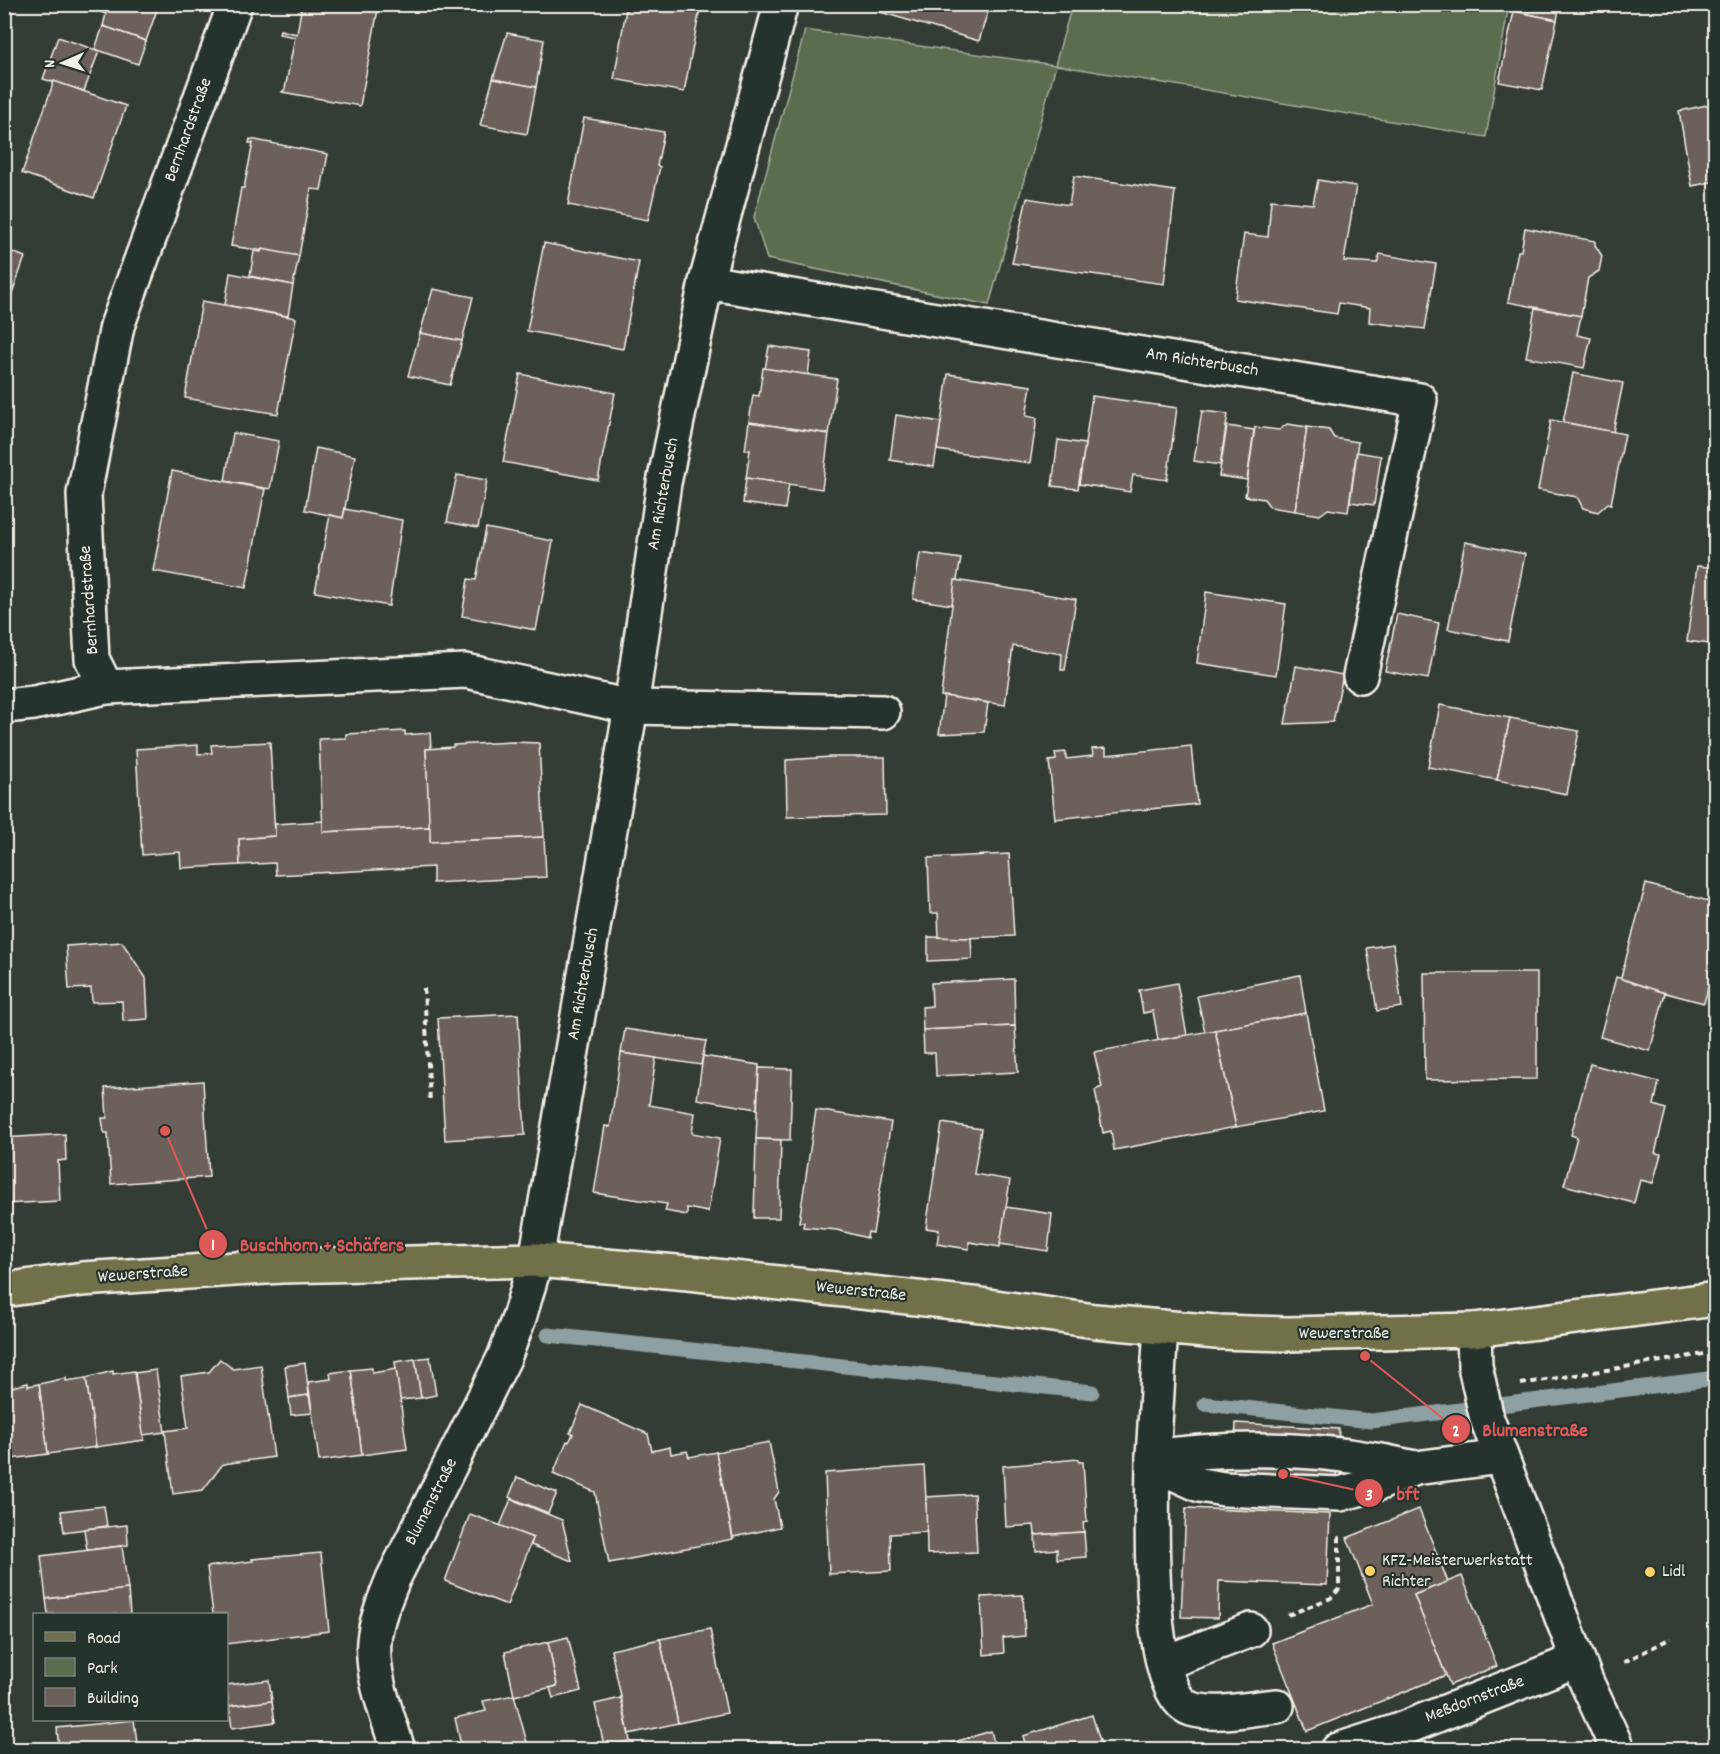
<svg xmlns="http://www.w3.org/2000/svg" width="1720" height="1754" viewBox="0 0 1720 1754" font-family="Dekko,sans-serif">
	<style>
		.green { fill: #5c6c4f; stroke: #a8ae9c; stroke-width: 1.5 }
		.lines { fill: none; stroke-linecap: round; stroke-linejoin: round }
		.stream { stroke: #8ea0a1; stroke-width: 15 }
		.building { fill: #6c605a; stroke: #f4f1e8; stroke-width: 1.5 }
		.minor-casing { stroke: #f4f1e8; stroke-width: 38 }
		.major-casing { stroke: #f4f1e8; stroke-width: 38 }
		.path { stroke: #f4f1e8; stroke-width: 4; stroke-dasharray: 6 4.5; stroke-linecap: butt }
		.minor { stroke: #26332d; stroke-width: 33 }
		.major { stroke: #6f704a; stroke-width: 33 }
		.poi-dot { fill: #ffd166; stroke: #26332d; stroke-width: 2 }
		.labels { text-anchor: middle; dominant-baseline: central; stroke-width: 4.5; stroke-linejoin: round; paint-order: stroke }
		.street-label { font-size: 18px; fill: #f4f1e8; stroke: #26332d }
		.poi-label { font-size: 18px; fill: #f4f1e8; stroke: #26332d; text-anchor: start }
		.leader { fill: none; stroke: #de5a58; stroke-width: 2 }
		.callout-dot { fill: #de5a58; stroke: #26332d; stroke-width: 2 }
		.mark-label { font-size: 18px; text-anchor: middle; font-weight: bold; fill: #fff }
		.callout-label { font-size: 20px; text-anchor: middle; font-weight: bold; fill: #de5a58; stroke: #26332d; stroke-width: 4.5; stroke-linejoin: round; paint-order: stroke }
	</style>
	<rect width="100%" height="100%" fill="#343c36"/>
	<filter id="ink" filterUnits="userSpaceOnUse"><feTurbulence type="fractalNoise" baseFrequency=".0167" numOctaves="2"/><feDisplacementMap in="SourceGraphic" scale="12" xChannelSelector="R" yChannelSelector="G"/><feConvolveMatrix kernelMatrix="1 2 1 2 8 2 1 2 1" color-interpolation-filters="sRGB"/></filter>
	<g filter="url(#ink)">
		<!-- green -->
		<path class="green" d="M1072,5V4L1509,5L1486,137L1056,65L989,305L767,259L754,217L805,30L1055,65Z"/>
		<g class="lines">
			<!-- stream -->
			<g class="stream">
				<path d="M548,1335L1092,1392"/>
				<path d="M1205,1404L1372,1421L1716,1378"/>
			</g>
		</g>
		<!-- building -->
		<g class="building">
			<path d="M78,4H159L146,41L103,26L106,14Z"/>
			<path d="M302,4H379L360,106L282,92L285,89L295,37L279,34L280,30L297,34Z"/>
			<path d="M627,4H701L684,92L614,79Z"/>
			<path d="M882,4H990L979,41L880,12Z"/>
			<path d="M1515,4H1560L1557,20L1514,11Z"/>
			<path d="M1514,11L1557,20L1542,90L1499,82Z"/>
			<path d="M103,26L146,41L138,64L95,49Z"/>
			<path d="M507,33L544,40L536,87L493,79Z"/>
			<path d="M58,37L99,51L84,91L43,79Z"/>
			<path d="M493,79L536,87L527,134L480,125Z"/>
			<path d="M54,81L126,106L94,198L22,173Z"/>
			<path d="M1716,103V181L1692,186L1679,111Z"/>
			<path d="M584,118L664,132L657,166L660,167L648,220L568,205Z"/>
			<path d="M250,139L328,154L321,190L311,189L299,256L231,246L241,188H244L253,143H249Z"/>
			<path d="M1074,176L1175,191L1164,284L1012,263L1027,198L1069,205Z"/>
			<path d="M1318,180L1356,186L1344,261L1377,263L1380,254L1436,264L1425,329L1369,322L1370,308L1339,303L1337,314L1235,299L1244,234L1268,237L1271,200L1313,204Z"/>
			<path d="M1525,228L1595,241V245L1602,256L1599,271L1588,278L1581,316L1508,302L1518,251H1521Z"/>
			<path d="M544,243L639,262L623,349L527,331Z"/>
			<path d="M4,249L25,257L7,307L4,306Z"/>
			<path d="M262,249L299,256L293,285L250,276L254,251L261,252Z"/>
			<path d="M230,273L293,285L288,316L225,305Z"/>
			<path d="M433,289L473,297L462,341L420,333Z"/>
			<path d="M202,301L296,318L278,414L185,398Z"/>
			<path d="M1535,308L1581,316L1577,335L1591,338L1584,368L1526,357Z"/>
			<path d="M420,333L462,341L450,385L408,376Z"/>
			<path d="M769,346L811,352L808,375L765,369Z"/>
			<path d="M763,368L837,379L829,434L749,422L753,395L759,396Z"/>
			<path d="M1573,373L1623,383L1613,432L1563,422Z"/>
			<path d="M520,374L615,393L598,480L503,462Z"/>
			<path d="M948,374L1031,386L1026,416L1037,418L1030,463L937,450Z"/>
			<path d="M1092,396L1177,408L1167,480L1133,475L1130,492L1079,484Z"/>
			<path d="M1202,411L1228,414L1220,465L1194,461Z"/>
			<path d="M896,415L941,422L934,467L890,460Z"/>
			<path d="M1551,420L1625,434L1611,504L1608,503L1598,512L1583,508L1577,497L1538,490Z"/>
			<path d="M749,422L829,434L822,489L746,478L750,450H745Z"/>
			<path d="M1287,424L1307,427L1295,511L1270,507L1264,499L1245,496L1255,427L1279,430Z"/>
			<path d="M1227,426L1254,430L1247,480L1219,476Z"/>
			<path d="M1307,427L1329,430L1334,438L1358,442L1348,512L1328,509L1320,515L1295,511Z"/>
			<path d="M233,433L279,441L270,489L225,481Z"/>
			<path d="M1058,440L1085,444L1078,489L1052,486Z"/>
			<path d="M316,448L355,456L343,518L305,510Z"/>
			<path d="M1357,452L1381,456L1374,505L1350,502Z"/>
			<path d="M172,471L265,489L246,588L153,571Z"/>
			<path d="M457,475L487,480L478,528L447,522Z"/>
			<path d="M746,478L789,484L785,509L743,503Z"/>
			<path d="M345,509L402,520L389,606L315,592L330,515L343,518Z"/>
			<path d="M486,528L553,541L536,630L462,616L468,579L476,580Z"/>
			<path d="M1465,542L1525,554L1508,641L1448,629Z"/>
			<path d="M920,553L961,559L952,605L913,599Z"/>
			<path d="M1697,566L1716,568V645L1687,641Z"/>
			<path d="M955,580L1076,599L1065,670H1061L1062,654L1013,646L1005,705L941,696Z"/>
			<path d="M1206,592L1286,604L1276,675L1197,663Z"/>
			<path d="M1397,614L1439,623L1428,679L1385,671Z"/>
			<path d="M1296,666L1343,675L1333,722L1285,724Z"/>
			<path d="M944,696L988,703L984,732L939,734Z"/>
			<path d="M1440,705L1510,718L1497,780L1428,767Z"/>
			<path d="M1510,718L1579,731L1567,794L1497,780Z"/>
			<path d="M405,731V735L430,733L431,749H426L430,827L323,832L319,739L346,738V734Z"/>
			<path d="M270,742L275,836L239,839L240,865L181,868L180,852L142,855L136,749L198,745V754L212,753L211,745Z"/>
			<path d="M513,742L539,743L544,837L430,842L426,749L453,747V745Z"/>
			<path d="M1191,746L1197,804L1055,819L1049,761L1056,760L1055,753L1066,752V759L1093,756L1092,749L1106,748V755Z"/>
			<path d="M831,757H885L886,815L787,817L786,760Z"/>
			<path d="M323,821V832L430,827V842L544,837L546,877L433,883V867L276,875L275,863L240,865L239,839L275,836V824Z"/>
			<path d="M1009,854L1014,936L939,939L938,913H930L928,858Z"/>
			<path d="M1646,884L1716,903V959L1704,1003L1620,981Z"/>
			<path d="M928,937L971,938L972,959L928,961Z"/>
			<path d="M122,942L146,978L148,1019L123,1021L122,1001L92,1002L91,988L69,989L66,946Z"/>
			<path d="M1393,944L1402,1007L1377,1011L1367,948Z"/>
			<path d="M1424,973H1537V1079L1425,1080Z"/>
			<path d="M1300,975L1306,1013L1205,1032L1197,996Z"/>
			<path d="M1616,977L1665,993L1650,1051L1600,1037Z"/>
			<path d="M1014,979L1015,1026L923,1030L922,1007L932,1006L931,983Z"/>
			<path d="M1177,983L1187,1035L1158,1040L1153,1011L1143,1013L1139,990Z"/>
			<path d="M1306,1013L1324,1111L1236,1127L1215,1030Z"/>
			<path d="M518,1014L525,1135L445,1140L438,1018Z"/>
			<path d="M1015,1026L1018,1072L936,1076L935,1053H924L923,1030Z"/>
			<path d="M625,1029L706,1041L701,1065L621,1053Z"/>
			<path d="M1215,1030L1236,1127L1114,1150L1111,1131L1103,1133L1095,1090L1102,1087L1094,1052Z"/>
			<path d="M621,1053L656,1058L649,1105L695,1113L692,1133L720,1138L708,1212L687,1208V1215L665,1211L667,1204L594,1193L605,1126L610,1127Z"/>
			<path d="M703,1056L759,1065L757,1109L697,1099Z"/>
			<path d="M1590,1064L1659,1082L1654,1105L1666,1109L1655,1153L1661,1154L1653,1183L1640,1180L1634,1203L1564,1185L1577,1137L1571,1135Z"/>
			<path d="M759,1068L792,1069L790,1140L756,1139Z"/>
			<path d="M203,1081L209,1177L111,1184L108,1133H104L102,1118H107L105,1088Z"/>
			<path d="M816,1110L891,1122L873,1233L868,1232L867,1238L837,1230L803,1227L804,1222H799Z"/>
			<path d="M942,1123L981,1129L974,1174L1010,1180L1000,1247L969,1242V1249L937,1244L939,1230L926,1228Z"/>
			<path d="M65,1134L66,1160L58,1161L60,1201L4,1204V1138Z"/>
			<path d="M756,1139L781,1140L779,1218H754Z"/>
			<path d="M1006,1207L1052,1214L1048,1251L1000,1244Z"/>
			<path d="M430,1357L436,1395L421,1398L415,1359Z"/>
			<path d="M220,1359L233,1369L261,1365L274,1457L223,1464L203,1490L173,1494L165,1431L188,1428L181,1376L209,1372Z"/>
			<path d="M415,1359L421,1398L400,1400L395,1362Z"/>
			<path d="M305,1363L309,1395L289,1398L285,1366Z"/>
			<path d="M372,1368V1373L396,1369L407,1449L362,1455L351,1370Z"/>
			<path d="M156,1370L165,1432L143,1435L135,1373Z"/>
			<path d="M351,1370L362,1455L319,1461L308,1382L331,1379L330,1373Z"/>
			<path d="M113,1371V1374L134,1371L144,1440L96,1447L86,1378Z"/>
			<path d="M66,1378V1381L86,1378L96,1447L48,1454L39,1384Z"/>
			<path d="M28,1383V1386L39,1384L48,1454L4,1460V1389Z"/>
			<path d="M309,1395L312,1413L291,1415L289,1398Z"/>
			<path d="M582,1405L648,1434L652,1451L670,1447L671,1454L687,1451L689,1457L716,1452L733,1539L609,1563L595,1492L553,1474L567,1441L569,1442L573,1434L570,1433Z"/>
			<path d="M1236,1423L1339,1429L1334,1509L1232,1503Z"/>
			<path d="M769,1442L779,1492L774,1499L780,1527L733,1537L716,1452Z"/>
			<path d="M1078,1459L1079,1462H1083L1087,1522L1083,1523L1084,1532L1035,1535L1034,1525L1006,1527L1003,1466Z"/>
			<path d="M924,1466L928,1532L890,1534L891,1571L829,1574L825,1473Z"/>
			<path d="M517,1477L557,1493L548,1513L509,1497Z"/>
			<path d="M974,1494L977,1552L927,1554L926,1497Z"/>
			<path d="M511,1499L562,1520L572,1561L531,1545L533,1538L500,1526Z"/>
			<path d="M104,1506L107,1526L64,1532L61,1511Z"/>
			<path d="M1186,1508L1330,1514L1327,1585L1219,1581L1218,1618L1181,1617Z"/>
			<path d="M1419,1509L1448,1582L1414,1595L1446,1675L1307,1731L1272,1643L1373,1604L1347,1538Z"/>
			<path d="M470,1514L533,1538L507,1605L445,1581Z"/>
			<path d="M127,1525L128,1545L87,1550L84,1529Z"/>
			<path d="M1084,1532L1086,1557L1057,1559V1549L1036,1551L1035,1535Z"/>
			<path d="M122,1546L128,1589L46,1599L41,1556Z"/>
			<path d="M321,1553L329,1631L226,1644V1614H213L207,1567L253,1561L252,1559Z"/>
			<path d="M1462,1576L1497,1666L1450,1685L1414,1595Z"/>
			<path d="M128,1589L130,1614H48L46,1599Z"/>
			<path d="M1023,1595L1025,1636L1003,1638L1004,1653L984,1655L981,1597Z"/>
			<path d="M710,1629L727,1713L678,1723L660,1639Z"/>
			<path d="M568,1637L581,1691L553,1698L550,1688L557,1686L548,1642Z"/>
			<path d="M660,1639L678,1723L629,1734L611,1650Z"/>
			<path d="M548,1642L557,1686L514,1696L505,1652Z"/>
			<path d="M269,1680L272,1701L229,1706L226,1685Z"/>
			<path d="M514,1695L529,1750H462L455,1718L486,1711L483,1701Z"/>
			<path d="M621,1698L630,1741L604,1746L595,1704Z"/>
			<path d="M272,1701L275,1722L232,1728L229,1706Z"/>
			<path d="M1092,1715L1103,1750H1027L1023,1736Z"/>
			<path d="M134,1720L138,1750H59L57,1728Z"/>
			<path d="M991,1731L996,1750H928Z"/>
		</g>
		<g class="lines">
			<defs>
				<g id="minor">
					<path d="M706,282L1420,400L1360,676"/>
					<path d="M106,687L92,659L84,494L117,326L235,4"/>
					<path d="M4,706L34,703L106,687L466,671L631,707L883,712"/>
					<path d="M1161,1327L1153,1457L1178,1475L1200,1485L1224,1489L1340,1494L1380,1483L1415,1468L1501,1457"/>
					<path d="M1474,1330L1475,1366L1487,1419L1586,1681L1618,1750"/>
					<path d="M1164,1663L1251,1630"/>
					<path d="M1277,1706C1251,1708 1216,1717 1191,1709C1143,1693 1153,1502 1153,1457C1239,1445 1330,1448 1415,1468"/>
					<path d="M398,1750C388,1716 371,1677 374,1641C376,1619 385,1599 393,1579L504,1358L519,1318L536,1260L631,707L664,483L706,282L781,4"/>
					<path d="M1338,1750L1397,1731L1577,1660"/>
				</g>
				<path id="major" d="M4,1290L82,1279L282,1266L536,1260L688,1273L981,1305L1095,1321L1216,1332L1286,1334L1474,1330L1716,1299"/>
			</defs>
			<!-- minor casing -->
			<use href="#minor" class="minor-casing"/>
			<!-- major casing -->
			<use href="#major" class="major-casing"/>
			<!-- path -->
			<g class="path">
				<path d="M424,988L430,1102"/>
				<path d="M1521,1384L1716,1352"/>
				<path d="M1288,1615L1331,1598L1339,1589V1535"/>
				<path d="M1624,1662L1671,1638"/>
			</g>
			<!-- minor -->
			<use href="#minor" class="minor"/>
			<!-- major -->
			<use href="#major" class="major"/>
		</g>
	</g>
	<!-- markers -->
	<g class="poi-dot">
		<circle cx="1370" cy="1571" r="6"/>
		<circle cx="1650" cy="1572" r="6"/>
	</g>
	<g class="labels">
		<!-- street labels -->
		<g class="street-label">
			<text transform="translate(189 130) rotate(-70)">Bernhardstraße</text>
			<text transform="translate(1202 363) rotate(9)">Am Richterbusch</text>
			<text transform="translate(664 494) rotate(-80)">Am Richterbusch</text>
			<text transform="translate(90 600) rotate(-94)">Bernhardstraße</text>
			<text transform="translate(584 984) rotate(-80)">Am Richterbusch</text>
			<text transform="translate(143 1275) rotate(-4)">Wewerstraße</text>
			<text transform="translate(861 1292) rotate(6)">Wewerstraße</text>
			<text x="1344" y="1334">Wewerstraße</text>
			<text transform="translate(432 1502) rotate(-63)">Blumenstraße</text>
			<text transform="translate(1475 1700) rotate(-21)">Meßdornstraße</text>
		</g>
		<!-- poi labels -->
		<g class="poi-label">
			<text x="1382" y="1561">KFZ-Meisterwerkstatt<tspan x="1382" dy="21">Richter</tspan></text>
			<text x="1662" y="1572">Lidl</text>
		</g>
	</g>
	<!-- callouts -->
	<path class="leader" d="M165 1131L213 1244M1365 1356L1456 1429M1283 1474L1369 1493"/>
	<g class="callout-dot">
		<circle cx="165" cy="1131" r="6"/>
		<circle cx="1365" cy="1356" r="6"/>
		<circle cx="1283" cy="1474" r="6"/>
		<circle cx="213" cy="1244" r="15"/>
		<circle cx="1456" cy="1429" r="15"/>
		<circle cx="1369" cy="1493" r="15"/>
	</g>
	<g class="mark-label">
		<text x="213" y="1250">1</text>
		<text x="1456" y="1436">2</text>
		<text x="1369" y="1500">3</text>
	</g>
	<g class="callout-label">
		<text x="322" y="1251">Buschhorn + Schäfers</text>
		<text x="1535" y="1436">Blumenstraße</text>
		<text x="1408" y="1500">bft</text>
	</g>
	<!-- margin -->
	<rect width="1720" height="1754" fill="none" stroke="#26332d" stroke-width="24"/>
	<rect x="12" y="12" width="1696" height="1730" fill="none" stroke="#f4f1e8" stroke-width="2" filter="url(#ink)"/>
	<!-- legend -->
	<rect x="33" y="1613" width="195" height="108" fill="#26332d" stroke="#787f78" stroke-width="1.5"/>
	<rect x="45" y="1632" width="30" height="9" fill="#6f704a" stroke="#787f78" stroke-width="1.5"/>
	<text x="87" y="1643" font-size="18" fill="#f4f1e8">Road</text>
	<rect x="45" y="1658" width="30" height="18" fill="#5c6c4f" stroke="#787f78" stroke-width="1.5"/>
	<text x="87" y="1673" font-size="18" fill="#f4f1e8">Park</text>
	<rect x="45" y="1688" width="30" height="18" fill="#6c605a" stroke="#787f78" stroke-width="1.5"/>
	<text x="87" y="1703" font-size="18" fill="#f4f1e8">Building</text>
	<!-- north arrow -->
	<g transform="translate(63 63) rotate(267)" stroke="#26332d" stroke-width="4.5" paint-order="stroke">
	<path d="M0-4.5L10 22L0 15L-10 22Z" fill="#f4f1e8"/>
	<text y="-9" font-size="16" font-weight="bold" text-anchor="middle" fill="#f4f1e8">N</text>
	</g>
</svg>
